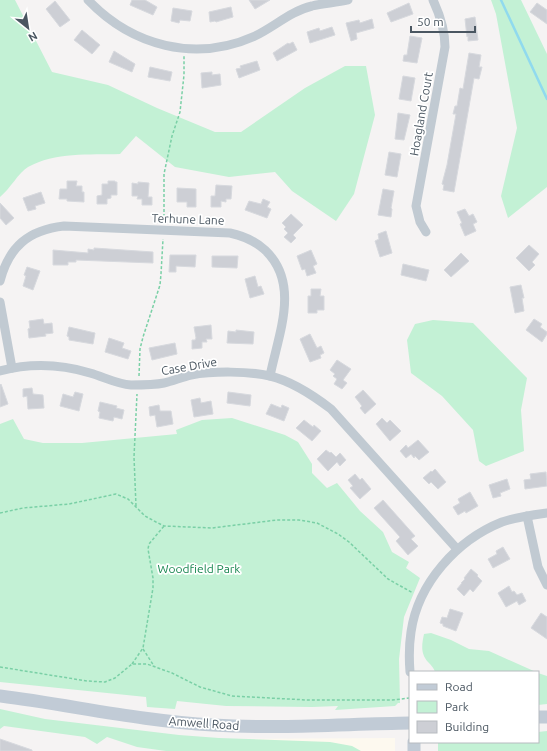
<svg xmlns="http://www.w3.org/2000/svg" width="547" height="751" viewBox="0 0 547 751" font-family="Ubuntu,sans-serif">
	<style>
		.commercial { fill: #fdf9ef }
		.green { fill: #c3f1d5 }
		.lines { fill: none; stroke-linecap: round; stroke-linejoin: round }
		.stream { stroke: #90daee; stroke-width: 2.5 }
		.building { fill: #cdcfd5; stroke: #d7d9de }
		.path { stroke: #7ad0a6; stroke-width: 1.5; stroke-dasharray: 3 2; stroke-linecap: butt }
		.street { stroke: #c1cad2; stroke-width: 9 }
		.secondary { stroke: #c1cbd6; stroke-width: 13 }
		.labels { text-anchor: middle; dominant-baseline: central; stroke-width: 3.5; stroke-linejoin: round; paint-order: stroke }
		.street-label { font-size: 12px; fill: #4a5661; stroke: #fff }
		.park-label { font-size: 12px; fill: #17864f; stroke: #fff }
	</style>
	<rect width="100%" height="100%" fill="#f5f3f3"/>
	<!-- commercial -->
	<path class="commercial" d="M395,738V751H192L193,739Z"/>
	<!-- green -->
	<g class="green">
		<path d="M0,0H15L52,72L108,85L157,108L215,132H241L305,88L345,66H366L375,115L354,194L336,221L292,191L275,172L229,177L175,167L136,136L120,154C89,155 55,152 28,167C19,172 10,189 0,197Z"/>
		<path d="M491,0H521L547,54V187L508,218L501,196L517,128L496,14Z"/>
		<path d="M433,320L473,323L527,378L521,410L524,451L486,466L479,461L473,430L442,396L411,373L407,340L415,324Z"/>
		<path d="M232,418L285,435L298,442L312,464V473L327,488L337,483L360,511L383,532L392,552L409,562L406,568L420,578L404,617L399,659L400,703H398L395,706L335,710L338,706L312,707L226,706L177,701L175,709L147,707L146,697L0,682V424L13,419L24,439L43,443H82L177,434L176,430L202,420Z"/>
		<path d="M431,633L451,640L469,649L489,651L536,672H435C434,668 431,665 428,662C420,653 422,644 424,634Z"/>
		<path d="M538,673L547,676V704L538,705Z"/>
		<path d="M0,709L45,719L179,735L219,738L330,742L352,746L361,751H166L137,747L107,737L97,744L85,737L4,726L0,729Z"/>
		<path d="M547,731V751H438V742H538V732Z"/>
	</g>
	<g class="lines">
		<!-- stream -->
		<path class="stream" d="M501,0L547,99"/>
	</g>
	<!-- building -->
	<g class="building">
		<path d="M132,0H145L157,7L153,15L130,5Z"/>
		<path d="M249,0H270L255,9Z"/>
		<path d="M55,1L70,20L60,27L46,9Z"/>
		<path d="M409,3L413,14L391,22L387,13Z"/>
		<path d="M537,3L547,10V24L530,12Z"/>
		<path d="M231,7L233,17L216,22L215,21L210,22L209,12Z"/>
		<path d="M173,8L192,11L190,21L180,20L179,23L171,21Z"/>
		<path d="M475,17L478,40L468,41V36L467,37L465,19Z"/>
		<path d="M372,19L374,28L356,33L357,39L351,41L346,23L359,20L360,23Z"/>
		<path d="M332,27L335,35L310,43L307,32L319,28L320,31Z"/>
		<path d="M82,30L100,45L92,54L74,40Z"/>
		<path d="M410,36L422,38L417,63L403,61L404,55H407Z"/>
		<path d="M293,42L297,50L277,61L273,53L288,43L289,44Z"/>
		<path d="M114,51L135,64L132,72L109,62Z"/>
		<path d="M469,53L481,55L479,67H482L479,79L474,78L454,192L443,190L444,185L442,184L447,165L456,114H453L455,106H457L460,88L463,89Z"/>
		<path d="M257,61L260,70L239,78L236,69L241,68L240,66Z"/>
		<path d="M150,67L172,72L170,81L148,77Z"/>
		<path d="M212,72V75L220,74L221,85L202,88L201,73Z"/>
		<path d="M403,76L415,78L411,101L399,99Z"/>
		<path d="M398,113L410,115L404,140L395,139Z"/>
		<path d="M389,152L401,154L397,177L385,175Z"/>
		<path d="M67,181H77L76,186H82V192H84V202L67,201V199H59L60,189H67Z"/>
		<path d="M108,181H115V182H117V195H111V198L107,199V204H97V196L102,195V184H108Z"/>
		<path d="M138,182L149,183L148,197H152V205H142V199H137L138,196H132V183L138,184Z"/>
		<path d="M216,185L232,186L231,199H226V202L221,201V207H211V196H215Z"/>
		<path d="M177,188L196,189V207H187V202H177Z"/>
		<path d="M383,189L394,191L391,208L392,209L391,217L378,215Z"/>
		<path d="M41,192L45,203L35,206L36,209L28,211L23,198Z"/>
		<path d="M263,199L270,202L267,207L271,209L267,218L245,210L249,201L261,204Z"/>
		<path d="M0,203L14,218L6,225L0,218Z"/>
		<path d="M465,209L469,216L473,214L477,222L473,224L476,231L465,236L460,224L462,223L457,212Z"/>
		<path d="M291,214L303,225L293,235L296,238L291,243L284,237L288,233L284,229L286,227L282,223Z"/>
		<path d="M386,231L392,253L380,257L375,241L379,239L378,234Z"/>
		<path d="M529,245L539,254L532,262L535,265L529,271L516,258Z"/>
		<path d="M94,248L153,252V263L76,260V262H68V265H53V250L88,253V249L94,250Z"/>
		<path d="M311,250L317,264L313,266L316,273L307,276L305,269L302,270L297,256Z"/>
		<path d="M461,253L469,261L451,277L444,270Z"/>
		<path d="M170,255H196L195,267L176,266V272H169Z"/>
		<path d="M212,256H238L237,268L212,267Z"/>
		<path d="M403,264L429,270L426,281L401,275Z"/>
		<path d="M27,267L40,271L33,290L23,286L26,276L24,275Z"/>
		<path d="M255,276L258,287L261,286L264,294L250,298L245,279Z"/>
		<path d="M521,285L524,298H522L524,311L515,313L510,287Z"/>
		<path d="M311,289H321L320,296H324V310H317V313H308V296H311Z"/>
		<path d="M43,319L44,324L52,323L53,333L45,334L46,336L29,338L28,329L30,328L29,321Z"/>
		<path d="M534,319L542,324L540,327L547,332V334L542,342L526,330Z"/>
		<path d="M211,325L212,339H206L207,342H202V348L192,349V340H195L196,338L194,327Z"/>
		<path d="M69,327L95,333L93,344L69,340V337L67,336Z"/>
		<path d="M236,330L254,332L253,344L227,343L228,331L236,332Z"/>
		<path d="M310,334L317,348L321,346L324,353L320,355L321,358L310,362L300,339Z"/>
		<path d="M109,338L124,343L122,348L131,351L128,359L105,352Z"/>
		<path d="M175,343L177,354L152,360L149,348Z"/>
		<path d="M337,360L351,369L343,380L347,383L342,389L334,384L337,379L333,376L335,374L330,370Z"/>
		<path d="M1,384L8,404L0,407V385Z"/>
		<path d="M32,388L33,394L43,395L44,408L28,409L27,396L23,397V389Z"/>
		<path d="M363,390L376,404L365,414L360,408L362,406L355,397Z"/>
		<path d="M75,392L83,394L79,411L60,406L63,394L73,397Z"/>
		<path d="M228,392L251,395L250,406L227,403Z"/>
		<path d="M200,398L201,403L211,401L213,414L194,417L191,400Z"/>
		<path d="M100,402L117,406L116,408L124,410L122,419L114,417L113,421L99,418L100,412L98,411Z"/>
		<path d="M271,404L281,408L282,405L289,408L284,421L266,414Z"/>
		<path d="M159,405L160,411H171L173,424L157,427L155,415L150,416L149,407Z"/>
		<path d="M382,418L387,423L390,420L401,431L390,441L376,424Z"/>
		<path d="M304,420L313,427L314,425L321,431L312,441L296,428Z"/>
		<path d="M418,440L429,452L419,460L415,456L414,458L411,454L406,458L400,451L406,445L408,448Z"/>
		<path d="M326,450L330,453L331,452L336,457L340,453L346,460L340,466L337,462L328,471L317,459Z"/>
		<path d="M435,469L446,482L438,489L431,482L429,484L423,478L431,471L432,472Z"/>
		<path d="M546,472L547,486L525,489L524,480L531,479L530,474Z"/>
		<path d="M355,474L360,480L362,478L371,489L360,499L350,488L353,486L348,480Z"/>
		<path d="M507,479L510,489L500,493L501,496L493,498L489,485Z"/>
		<path d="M470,492L478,506L466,513L465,511L458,515L453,507L460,503L458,499Z"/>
		<path d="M383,500L415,536L411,539L418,546L408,555L396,541L400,537L374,508Z"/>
		<path d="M503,547L510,559L493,568L488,559L497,554L496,551Z"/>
		<path d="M471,569L478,575L477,576L482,581L473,592L470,589L464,596L457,589L462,583H461L465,579L464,578Z"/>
		<path d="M509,586L512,592L514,591L517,595L522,593L526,601L519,605L517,601L506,607L498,593Z"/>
		<path d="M450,609L463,613L456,631L443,626V624L440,623L442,617L447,618Z"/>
		<path d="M541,613L547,617V639L531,628Z"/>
		<path d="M0,739L32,750V751H0Z"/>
	</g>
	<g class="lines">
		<!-- path -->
		<g class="path">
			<path d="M164,222V174L172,136L180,112L184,75V56"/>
			<path d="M139,376L140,349L143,337L160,285L161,274L163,239"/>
			<path d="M136,506L134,457L137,394"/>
			<path d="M0,513L23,508L69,504L116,494L128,499L145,516L156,522L164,526L212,528L277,520H299L317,523L338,534L349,542L388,579L413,593"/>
			<path d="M143,649L154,666"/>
			<path d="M132,664L143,648L153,588V578L148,549L149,544L164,526"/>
			<path d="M0,667L87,681L105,682L115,678L132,664H147L172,673L200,687L232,696L307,700H392L410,698"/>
		</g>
		<!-- street -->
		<g class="street">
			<path d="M88,0C132,46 195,63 255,36C274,27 291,11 312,6C323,3 336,3 348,0"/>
			<path d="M426,232L420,222L416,206L445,47C445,30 440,15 433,0"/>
			<path d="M0,281C9,247 28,230 64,226L230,233C244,236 255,241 265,250C301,284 278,335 270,376"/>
			<path d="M0,302L12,368"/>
			<path d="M0,371C30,363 60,364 90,373C104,377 117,384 131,385C142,385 154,385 164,383C173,381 182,377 191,375C213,371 248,371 270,376C291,381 314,396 331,409L457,549"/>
			<path d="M527,516L538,567L547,585"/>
			<path d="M410,672C409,659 409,645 411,632C418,583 457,540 502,522C516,517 532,515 547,513"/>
		</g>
		<!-- secondary -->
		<g class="secondary">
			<path d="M0,696C71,705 141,721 213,725C279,729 344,724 410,723"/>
			<path d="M538,717H547"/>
			<path d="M414,742V751"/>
		</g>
	</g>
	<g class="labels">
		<!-- street labels -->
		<g class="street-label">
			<text transform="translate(421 114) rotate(-80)">Hoagland Court</text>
			<text transform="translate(188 219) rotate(2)">Terhune Lane</text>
			<text transform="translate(189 366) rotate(-10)">Case Drive</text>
			<text transform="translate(204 723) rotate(4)">Amwell Road</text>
		</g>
		<!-- park labels -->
		<g class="park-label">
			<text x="199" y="568">Woodfield Park</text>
		</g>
	</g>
	<!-- legend -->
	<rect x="409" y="671" width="130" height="72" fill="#ffffff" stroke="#b7bbc0"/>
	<rect x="417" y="684" width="20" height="6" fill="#c1cbd6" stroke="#b7bbc0"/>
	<text x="445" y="691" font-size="12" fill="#4a5661">Road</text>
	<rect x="417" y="701" width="20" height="12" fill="#c3f1d5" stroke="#b7bbc0"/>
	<text x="445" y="711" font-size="12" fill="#4a5661">Park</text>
	<rect x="417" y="721" width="20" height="12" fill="#cdcfd5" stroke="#b7bbc0"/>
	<text x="445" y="731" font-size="12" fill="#4a5661">Building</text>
	<!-- north arrow -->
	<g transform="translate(28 28) rotate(150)" stroke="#ffffff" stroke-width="3" paint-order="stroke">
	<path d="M0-3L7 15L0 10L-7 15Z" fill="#4a5661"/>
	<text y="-6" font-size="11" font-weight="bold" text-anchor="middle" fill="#4a5661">N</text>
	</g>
	<!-- scale -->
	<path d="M411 26v6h64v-6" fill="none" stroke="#4a5661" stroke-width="2"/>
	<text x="417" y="26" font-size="12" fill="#4a5661" stroke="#ffffff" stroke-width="3" paint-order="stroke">50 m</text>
</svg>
